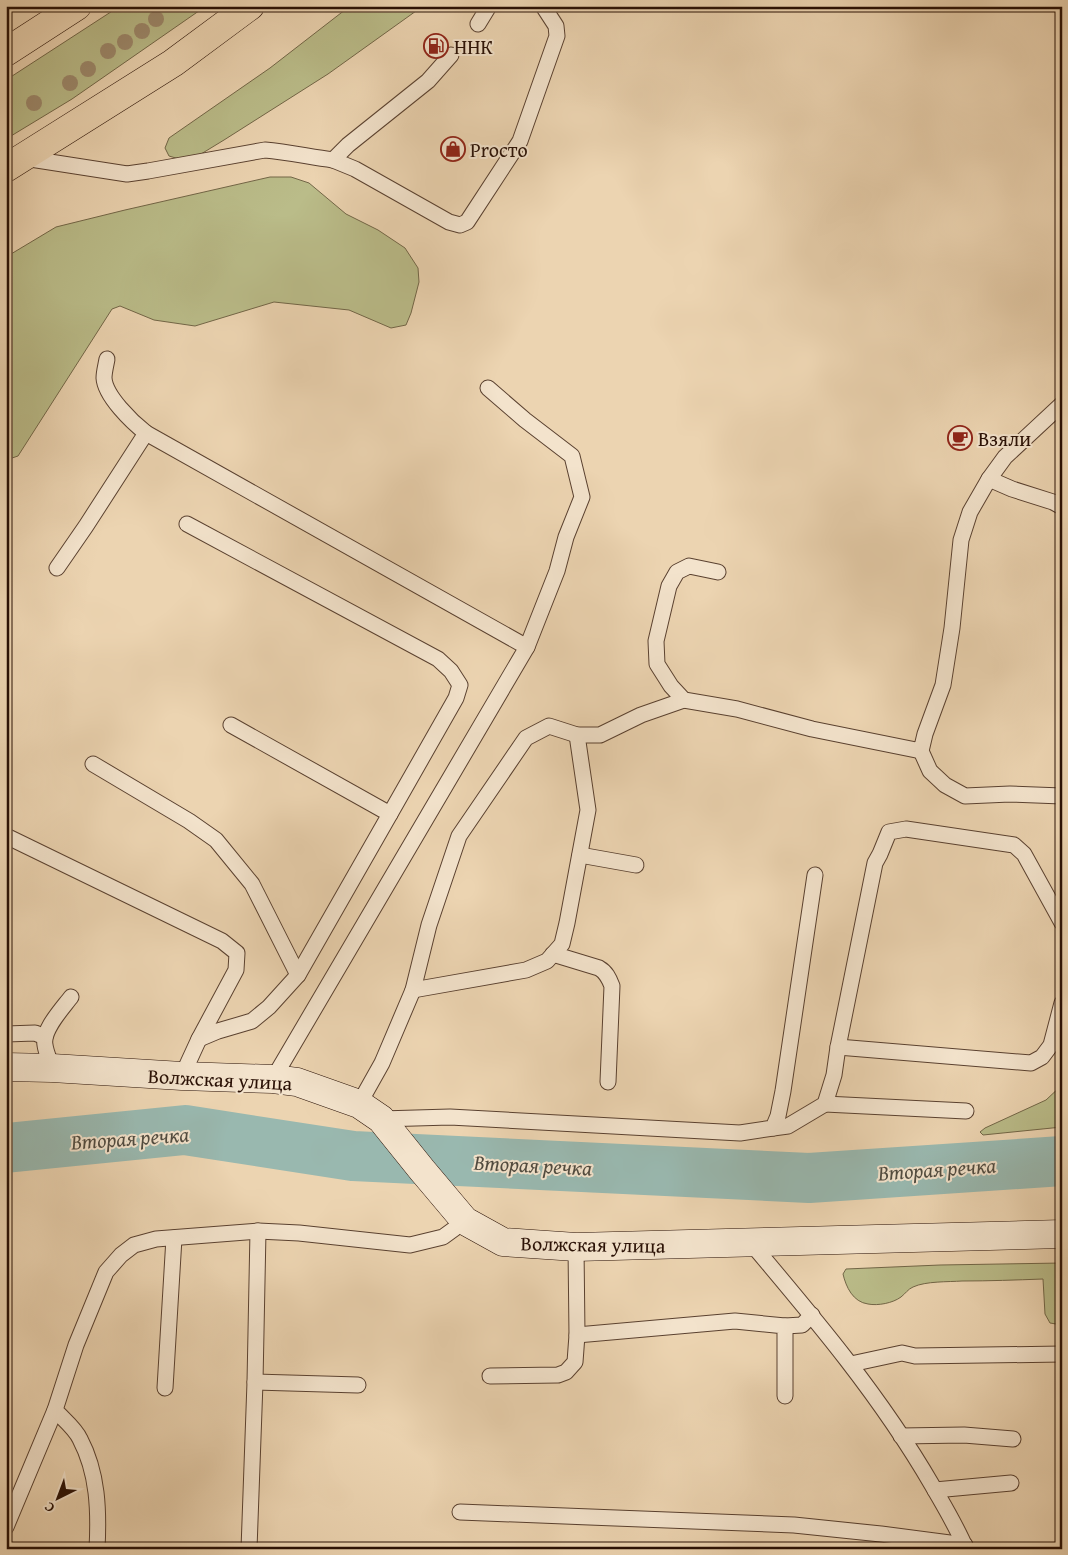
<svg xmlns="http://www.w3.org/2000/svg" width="1068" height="1555" viewBox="0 0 1068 1555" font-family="'Gentium Book Plus',serif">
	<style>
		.green { fill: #babc89; stroke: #726647 }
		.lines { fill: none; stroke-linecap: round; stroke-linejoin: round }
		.river { stroke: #99b8af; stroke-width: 50 }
		.lane-casing { stroke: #5a4130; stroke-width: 17 }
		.secondary-casing { stroke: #291005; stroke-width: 29 }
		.highway-casing { stroke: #291005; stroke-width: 29 }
		.lane { stroke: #f3e3cc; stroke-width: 15 }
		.secondary { stroke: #f3e3cc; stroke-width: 28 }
		.highway { stroke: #ecd4b1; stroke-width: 28 }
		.tree { fill: #9d896c }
		.labels { text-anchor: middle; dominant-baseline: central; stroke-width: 4; stroke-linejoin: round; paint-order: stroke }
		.poi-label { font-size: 20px; fill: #291005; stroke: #f3e3cc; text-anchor: start }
		.street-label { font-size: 20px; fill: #291005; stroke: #f3e3cc }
		.water-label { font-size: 21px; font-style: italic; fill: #504b40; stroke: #f3e3cc }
	</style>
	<rect width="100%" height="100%" fill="#ecd4b1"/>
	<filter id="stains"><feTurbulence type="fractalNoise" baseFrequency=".004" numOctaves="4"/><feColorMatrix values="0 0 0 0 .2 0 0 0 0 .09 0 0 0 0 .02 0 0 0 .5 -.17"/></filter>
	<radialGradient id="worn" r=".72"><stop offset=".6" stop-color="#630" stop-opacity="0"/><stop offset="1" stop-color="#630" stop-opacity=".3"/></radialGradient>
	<!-- green -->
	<g class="green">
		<path d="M120,6H206L72,99L6,139V80Z"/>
		<path d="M350,6H423L328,74L224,140L201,154L179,159L169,156L165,148L169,138L270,68Z"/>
		<path d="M270,177H291L309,183L346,214L378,230L405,248L418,268L419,282L411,313L406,325L391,328L349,310L274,302L195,326L154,320L120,306L112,309L18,456L9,459L6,458V257L56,227L125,210Z"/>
		<path d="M1062,1085V1127L983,1135L980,1132L985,1128L1046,1100Z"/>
		<path d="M1062,1263V1325L1050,1323L1045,1314L1043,1279C1016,1280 989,1281 962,1281C948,1282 926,1281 913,1287C908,1289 905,1294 901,1297C893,1303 878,1306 868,1304C853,1302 846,1287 843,1274L846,1269L940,1265Z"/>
	</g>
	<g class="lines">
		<!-- river -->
		<path class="river" d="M6,1148L185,1130L353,1156L809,1178L1062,1161"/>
		<defs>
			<g id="lane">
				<path d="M478,24L489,6"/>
				<path d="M24,158L127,174L148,171L265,150C288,152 310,157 333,160L348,145L428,81L451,55"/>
				<path d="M333,160L355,169L449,222L460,225L467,222L520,141L557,36L556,26L543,6"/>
				<path d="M107,359C106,365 104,372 104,378C105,396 132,422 146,433"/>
				<path d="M488,388L525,420L572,456L582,497L566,537L557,571L527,647"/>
				<path d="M989,479L1012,489L1053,502L1062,507"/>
				<path d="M187,524L438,659L451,671L460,685L456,698L390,814"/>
				<path d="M57,568L86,526L146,433L527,647L273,1079"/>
				<path d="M718,572L689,566L677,572L669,586L656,641L657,664L671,686L684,700L737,709L812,729L921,751L925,734L943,685L952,628L961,540L970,512L989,479L1005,457L1062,404"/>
				<path d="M921,751L930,771L945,785L965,796L1010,794L1062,796"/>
				<path d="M93,764L189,821L216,840L252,884L298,975"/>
				<path d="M6,836L222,941L237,953L236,970L199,1039L182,1076"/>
				<path d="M580,855L636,865"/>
				<path d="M553,954L599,968C606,972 609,978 612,986L608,1082"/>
				<path d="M413,990L526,970L547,961L562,944L567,923L588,810L577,735"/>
				<path d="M6,1034L35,1033L45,1037"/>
				<path d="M199,1039L218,1031L252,1021L269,1007L298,975L390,814L231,725"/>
				<path d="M838,1047L1031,1063L1042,1057L1051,1045L1062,1003"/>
				<path d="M52,1068C50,1060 46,1053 45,1045C42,1030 62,1009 71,997"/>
				<path d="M359,1104L382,1063L413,990L429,925L459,836L526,738L549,726L577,735H600L641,715L684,700"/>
				<path d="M825,1104L966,1111"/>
				<path d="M381,1119L450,1117L740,1133L773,1128L778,1116L783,1091L815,875"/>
				<path d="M773,1128L788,1126L825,1104L834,1075L838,1047L875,863L880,854L889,832L906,829L1014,845L1024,854L1062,923"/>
				<path d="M750,1242C816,1320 881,1397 932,1485C944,1506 957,1527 966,1549"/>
				<path d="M785,1326L802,1325L812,1315"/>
				<path d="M577,1335L735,1321L785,1326V1396"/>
				<path d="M851,1364L902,1353L915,1356L1062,1354"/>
				<path d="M490,1376L558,1375L566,1372L575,1362L577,1335L576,1247"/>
				<path d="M255,1382L358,1385"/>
				<path d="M165,1388L174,1238"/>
				<path d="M901,1436L964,1435L1013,1439"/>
				<path d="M935,1490L1011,1483"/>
				<path d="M460,1512L794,1525L881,1534L965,1545"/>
				<path d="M6,1527L55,1410"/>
				<path d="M97,1549C99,1511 98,1473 80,1439C75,1428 63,1419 55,1410L76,1345L106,1272L121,1255L134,1245L156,1239L258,1231L299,1233L410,1245L443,1237L465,1221"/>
				<path d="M249,1549L255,1382L258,1231"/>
			</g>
			<path id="secondary" d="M6,1067L52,1068L182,1076L273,1079L297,1082L359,1104L381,1119L422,1170L465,1221L503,1242L576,1247L1062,1234"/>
			<g id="highway">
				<path d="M6,52L77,6"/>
				<path d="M6,168L173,63L250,6"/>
			</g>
		</defs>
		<!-- lane casing -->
		<use href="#lane" class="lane-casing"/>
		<!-- secondary casing -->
		<use href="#secondary" class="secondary-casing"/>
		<!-- highway casing -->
		<use href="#highway" class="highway-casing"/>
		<!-- lane -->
		<use href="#lane" class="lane"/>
		<!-- secondary -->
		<use href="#secondary" class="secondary"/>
		<!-- highway -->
		<use href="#highway" class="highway"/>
	</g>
	<!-- trees -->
	<g class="tree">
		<circle cx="156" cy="19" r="8"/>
		<circle cx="142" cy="31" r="8"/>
		<circle cx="125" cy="42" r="8"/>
		<circle cx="108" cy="51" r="8"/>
		<circle cx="88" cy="69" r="8"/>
		<circle cx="70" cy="83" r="8"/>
		<circle cx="34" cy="103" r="8"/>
	</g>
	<!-- icons -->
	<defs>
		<symbol id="fuel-ring" viewBox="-11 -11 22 22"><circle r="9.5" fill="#f3e3cc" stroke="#8f2418" stroke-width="1.5"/><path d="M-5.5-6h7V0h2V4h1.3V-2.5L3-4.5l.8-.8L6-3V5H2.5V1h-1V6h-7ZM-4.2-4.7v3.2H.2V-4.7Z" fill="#8f2418"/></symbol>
		<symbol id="shop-ring" viewBox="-11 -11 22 22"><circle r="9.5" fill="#f3e3cc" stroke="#8f2418" stroke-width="1.5"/><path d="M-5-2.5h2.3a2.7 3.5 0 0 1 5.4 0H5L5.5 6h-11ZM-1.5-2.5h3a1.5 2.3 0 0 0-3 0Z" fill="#8f2418"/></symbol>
		<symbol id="cafe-ring" viewBox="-11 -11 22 22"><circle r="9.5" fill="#f3e3cc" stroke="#8f2418" stroke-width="1.5"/><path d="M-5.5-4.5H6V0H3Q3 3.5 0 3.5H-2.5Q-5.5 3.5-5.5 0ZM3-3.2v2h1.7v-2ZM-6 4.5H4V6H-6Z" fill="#8f2418"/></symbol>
	</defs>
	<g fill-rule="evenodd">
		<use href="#fuel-ring" x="422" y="32" width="28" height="28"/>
		<use href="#shop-ring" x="439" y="135" width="28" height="28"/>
		<use href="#cafe-ring" x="946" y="424" width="28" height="28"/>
	</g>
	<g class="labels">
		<!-- poi labels -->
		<g class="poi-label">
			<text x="454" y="46">ННК</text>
			<text x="470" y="149">Proсто</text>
			<text x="978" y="438">Взяли</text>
		</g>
		<!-- street labels -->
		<g class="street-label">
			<text transform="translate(220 1079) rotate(3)">Волжская улица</text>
			<text transform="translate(593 1244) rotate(1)">Волжская улица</text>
		</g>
		<!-- water labels -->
		<g class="water-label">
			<text transform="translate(130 1138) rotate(-4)">Вторая речка</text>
			<text transform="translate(533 1165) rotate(3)">Вторая речка</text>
			<text transform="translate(937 1169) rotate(-4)">Вторая речка</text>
		</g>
	</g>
	<!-- margin -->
	<rect width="1068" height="1555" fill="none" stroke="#ecd4b1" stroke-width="25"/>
	<rect x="8" y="8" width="1053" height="1540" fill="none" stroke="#291005" stroke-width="2.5"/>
	<rect x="12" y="12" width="1043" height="1530" fill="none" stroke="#291005"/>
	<!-- north arrow -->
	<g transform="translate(58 1498) rotate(222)" stroke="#f3e3cc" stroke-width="4" paint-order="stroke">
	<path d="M0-4L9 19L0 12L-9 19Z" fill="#291005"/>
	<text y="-8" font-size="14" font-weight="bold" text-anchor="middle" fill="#291005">С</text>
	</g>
	<rect width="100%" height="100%" filter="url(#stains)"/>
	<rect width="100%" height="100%" fill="url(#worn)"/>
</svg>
